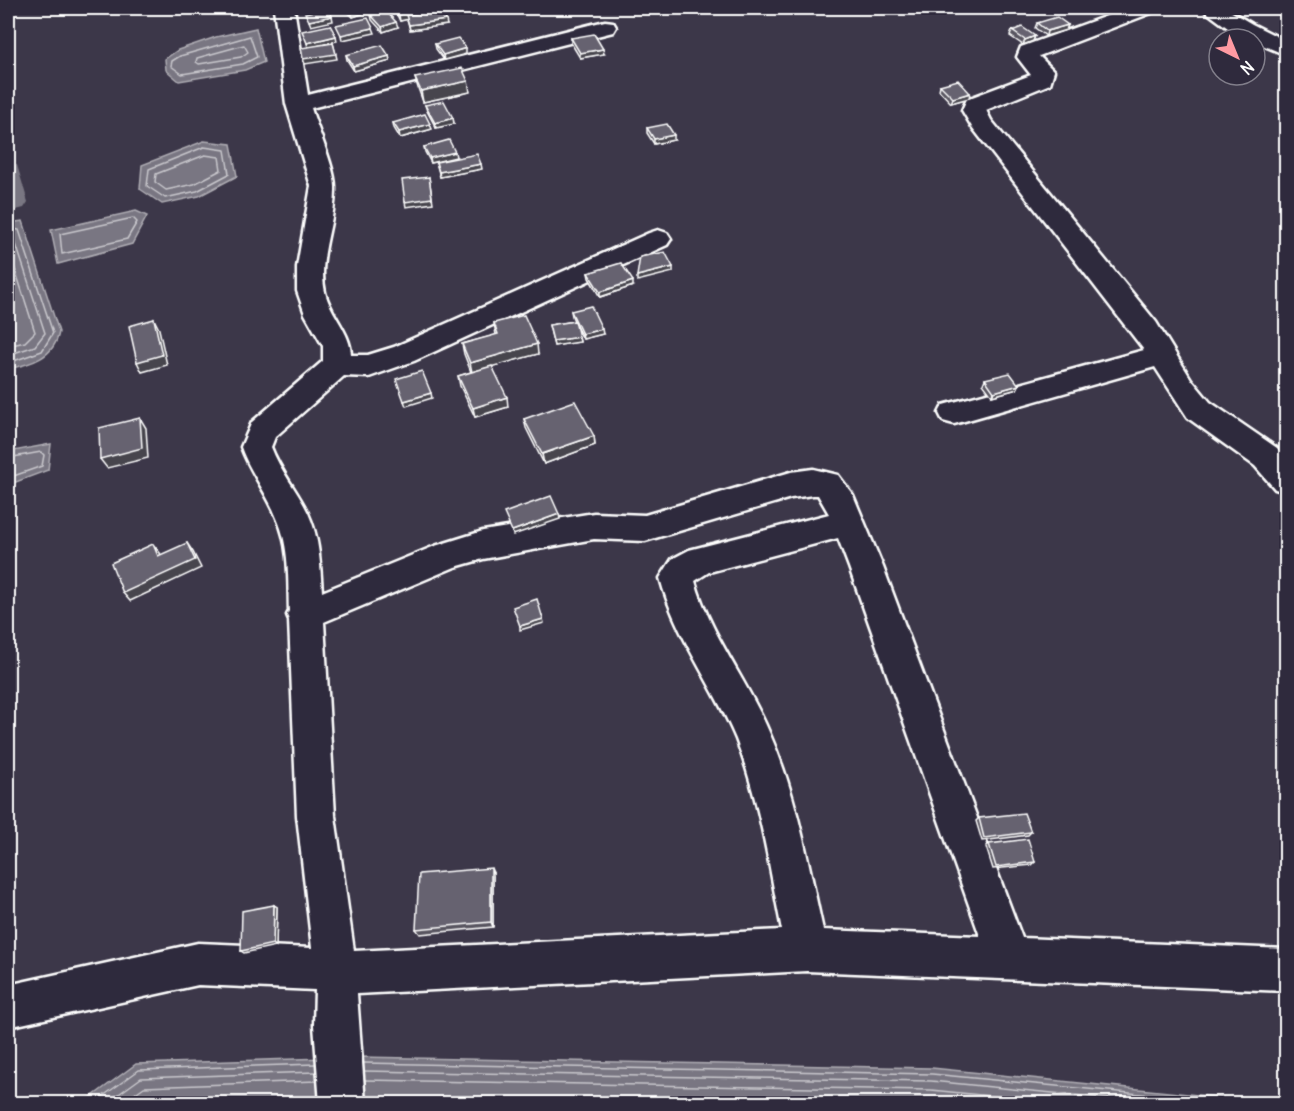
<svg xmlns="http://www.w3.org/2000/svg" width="1294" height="1111" viewBox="0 0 1294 1111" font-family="Delius,sans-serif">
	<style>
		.water { fill: #797682; stroke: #afadb4; stroke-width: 1.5 }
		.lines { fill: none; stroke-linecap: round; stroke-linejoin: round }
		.shore { stroke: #c9c8cd; stroke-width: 1.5 }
		.canal { fill: #797682; fill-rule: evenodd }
		.minor-casing { stroke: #fff; stroke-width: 5 }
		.minor { fill: #2f2a3d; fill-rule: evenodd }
		.wall { fill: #585460; stroke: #fff; stroke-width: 1.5 }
		.shaded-wall { fill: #47454e; stroke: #fff; stroke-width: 1.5 }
		.building { fill: #666270; stroke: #fff; stroke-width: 1.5 }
	</style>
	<rect width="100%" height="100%" fill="#3c3749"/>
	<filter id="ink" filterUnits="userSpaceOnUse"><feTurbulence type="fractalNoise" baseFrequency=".0167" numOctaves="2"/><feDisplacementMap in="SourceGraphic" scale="12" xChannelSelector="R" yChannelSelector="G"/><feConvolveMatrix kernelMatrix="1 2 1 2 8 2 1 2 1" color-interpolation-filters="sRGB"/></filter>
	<g filter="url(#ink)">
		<!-- water -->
		<g class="water">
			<path d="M256,28L264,62L245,70L179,81L166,70L165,59L178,50L216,37Z"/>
			<path d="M204,141L231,144L237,176L199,196L162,204L140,189L142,165Z"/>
			<path d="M136,211L147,216L132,244L58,264L51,230Z"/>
			<path d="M23,221L59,332C54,358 31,364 8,369V223Z"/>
			<path d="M51,444L48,470L8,485V452Z"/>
			<path d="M359,1057L932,1068L1286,1104H82L136,1064Z"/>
		</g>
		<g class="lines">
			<!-- shore -->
			<g class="shore">
				<path d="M250,36L257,57L243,64L182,74L171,66L172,61L180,56Z"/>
				<path d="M244,45L248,52L241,57L199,64L196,62L197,58Z"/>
				<path d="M204,147L225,150L229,174L197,191L165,198L147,186L149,169Z"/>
				<path d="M205,155L219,157L221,170L194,184L166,190L155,182L156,174Z"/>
				<path d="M133,218L137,222L127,239L62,254L60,234Z"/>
				<path d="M8,228L19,230L53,333L42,351L8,363"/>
				<path d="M8,236L14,238L45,333L35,346L8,355"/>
				<path d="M8,247L35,332L25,342L8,346"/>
				<path d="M8,458L41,452L44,455L42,466L8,478"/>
				<path d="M364,1063L932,1074L1245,1104"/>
				<path d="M364,1071L931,1081L1166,1104"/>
				<path d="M365,1080L931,1090L1071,1104"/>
				<path d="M92,1104L139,1070L315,1064"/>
				<path d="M105,1104L141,1078L316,1072"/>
				<path d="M120,1104L144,1087L317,1081"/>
			</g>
			<!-- canal -->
			<path class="canal" d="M8,162L17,165L28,202L24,208L8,212Z"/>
			<defs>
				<g id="minor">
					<path d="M274,8H294L308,95L605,21L613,22L616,27L613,32L311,108C317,128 335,168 335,187C336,222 317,257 325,292C330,314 351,333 351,355H368L394,347L649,233L658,230L667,233L671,239L667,245L414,361L369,377L344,376L275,437L271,447C280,471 297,490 308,513C320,539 320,565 322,592L435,546L483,531L594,513L645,515L791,472L813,469L838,475L853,495L883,567L1022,938L1286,949V991L807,971L357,994L365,1104H320L314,1025L315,990L198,985L8,1027V985L198,943L312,948L297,816L289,620L287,615L289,611C288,580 290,547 277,518C267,493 250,472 241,447L252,422L323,361V346L305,314L297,291V267L311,186L286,104ZM813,495H818L829,514L689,550L672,559L660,578C676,637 713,684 736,739C760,801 769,866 782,930L354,951L335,816L324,622L455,567L483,559L594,539L645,541L791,498ZM838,538L849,567L980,936L823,930C808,863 797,795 769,732C747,680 710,635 695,581L709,572Z"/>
					<path d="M1129,8H1157L1154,12L1039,56L1054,71L1050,84L986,110L991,120L1156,322L1191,379L1210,402L1277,448L1286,459V492L1275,489L1255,466L1188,418L1155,367L954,424L943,421L939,413L943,405L954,402L1144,350L972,127L962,110L967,99L1031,75L1017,57L1021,47Z"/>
					<path d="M1201,8H1225L1252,24L1286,41V55L1255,42V39L1236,34Z"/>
				</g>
			</defs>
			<!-- minor casing -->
			<use href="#minor" class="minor-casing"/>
			<!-- minor -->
			<use href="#minor" class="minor"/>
		</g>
		<!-- wall -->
		<g class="wall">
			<path d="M343,8H379L353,17Z"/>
			<path d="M391,8H430L431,12L447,25L410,30L407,19L400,21L395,11Z"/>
			<path d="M371,15L398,27L383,32L372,20Z"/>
			<path d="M1037,23L1068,25L1066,30L1046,36L1035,28Z"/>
			<path d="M1012,31L1035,36L1033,41L1023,45L1010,36Z"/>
			<path d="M571,38L604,54L580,58L571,43Z"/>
			<path d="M435,44L466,54L444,60L436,49Z"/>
			<path d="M346,55L389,56L390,61L354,71L347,60Z"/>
			<path d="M415,78L470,92L423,102L418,88Z"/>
			<path d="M940,85L969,98L951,103L939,90Z"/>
			<path d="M425,105L453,118L454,124L436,128L427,111Z"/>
			<path d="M393,123L432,129L400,138L394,128Z"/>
			<path d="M647,128L674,140L654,144L647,133Z"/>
			<path d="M424,147L456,157L439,161L482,169L440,177L436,162L431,163L425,152Z"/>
			<path d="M588,273L633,286L600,297L589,278Z"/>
			<path d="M571,311L603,334L583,339L576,326L580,342L554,346L549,325L574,321L572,316Z"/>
			<path d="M494,323L538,354L492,366L508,407L475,417L460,386L458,376L471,372L464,354L462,344L496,335Z"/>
			<path d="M985,379L1019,385L1017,389L992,396L983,384Z"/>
			<path d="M524,419L594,436L595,445L544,464L526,428Z"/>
			<path d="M979,818L1031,832L1028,835L982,841L976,821Z"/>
			<path d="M989,844L1035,862L1032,865L993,869L986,847Z"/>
			<path d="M493,873V927L420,934L416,929Z"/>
			<path d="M274,905L277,907L276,946L244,953L241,951Z"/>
		</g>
		<!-- shaded-wall -->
		<g class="shaded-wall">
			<path d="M365,8H379L353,17L351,12Z"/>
			<path d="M430,8L431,14L400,21L399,15Z"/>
			<path d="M332,16L333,21L311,26L309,21Z"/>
			<path d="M446,20L447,25L410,30L409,25Z"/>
			<path d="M396,22L398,27L383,32L382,27Z"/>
			<path d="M1068,25L1066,30L1046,36L1047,31Z"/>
			<path d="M373,28L375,33L342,40L341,35Z"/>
			<path d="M336,36L337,41L308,48L307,43Z"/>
			<path d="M1035,36L1033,41L1023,45L1025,40Z"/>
			<path d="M333,43L337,59L305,64L303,59Z"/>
			<path d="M466,48V54L444,60L443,55Z"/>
			<path d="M603,49L604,54L580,58V53Z"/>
			<path d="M389,56L390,61L354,71L353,66Z"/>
			<path d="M468,81L470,92L423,102L421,91Z"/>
			<path d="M970,93L969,98L951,103L953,98Z"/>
			<path d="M453,118L454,124L436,128L435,123Z"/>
			<path d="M430,124L432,129L400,138L399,132Z"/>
			<path d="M674,135V140L654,144V139Z"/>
			<path d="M455,152L456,157L431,163L430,158Z"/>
			<path d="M481,164L482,169L440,177L439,172Z"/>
			<path d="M429,177L433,203L406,207L405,202Z"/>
			<path d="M673,267V272L637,281V276Z"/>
			<path d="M633,281V286L600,297V292Z"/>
			<path d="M154,319L159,329L167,365L142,372L137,362Z"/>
			<path d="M602,329L603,334L583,339L582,334Z"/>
			<path d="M579,337L580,342L554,346L553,341Z"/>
			<path d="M537,344L538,354L472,372L470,363Z"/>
			<path d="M1019,385L1017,389L992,396L994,392Z"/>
			<path d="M431,393L432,398L406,406L404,401Z"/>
			<path d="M507,397L508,407L475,417L473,408Z"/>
			<path d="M140,418L146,428L148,458L107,468L100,459Z"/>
			<path d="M594,436L595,445L544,464L542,454Z"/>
			<path d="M559,514L560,519L513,535L512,531Z"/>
			<path d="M187,543L193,552L201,568L130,601L123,593Z"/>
			<path d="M153,544L160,553L165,565L158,556Z"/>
			<path d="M543,619L544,623L520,630V626Z"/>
			<path d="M491,868L493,873V927L491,922Z"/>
			<path d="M274,905L277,907L276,946L273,944Z"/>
		</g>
		<!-- building -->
		<g class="building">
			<path d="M328,8L332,16L309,21L305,13Z"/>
			<path d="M347,8H365L351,12Z"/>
			<path d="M394,8H430L399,15Z"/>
			<path d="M385,10L396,22L382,27L371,15Z"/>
			<path d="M444,10L446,20L409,25L406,15Z"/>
			<path d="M1057,17L1068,25L1047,31L1037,23Z"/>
			<path d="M368,18L373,28L341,35L336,25Z"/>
			<path d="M330,25L336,36L307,43L302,31Z"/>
			<path d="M1022,27L1035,36L1025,40L1012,31Z"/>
			<path d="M594,34L603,49L580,53L571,38Z"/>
			<path d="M458,38L466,48L443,55L435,44Z"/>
			<path d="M333,43L336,54L303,59L301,48Z"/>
			<path d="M382,45L389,56L353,66L346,55Z"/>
			<path d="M462,68L468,81L421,91L415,78Z"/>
			<path d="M958,80L970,93L953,98L940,85Z"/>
			<path d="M444,101L453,118L435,123L425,105Z"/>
			<path d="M425,114L430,124L399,132L393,123Z"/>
			<path d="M667,124L674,135L654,139L647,128Z"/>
			<path d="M449,140L455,152L430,158L424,147Z"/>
			<path d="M477,154L481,164L439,172L436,162Z"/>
			<path d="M429,177L432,198L405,202L402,180Z"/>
			<path d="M665,252L673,267L637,276L640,257Z"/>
			<path d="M621,263L633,281L600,292L588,273Z"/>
			<path d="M591,306L602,329L582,334L571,311Z"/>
			<path d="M524,315L537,344L470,363L462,344L498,334L494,323Z"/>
			<path d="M154,319L162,355L137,362L129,326Z"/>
			<path d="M575,321L579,337L553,341L549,325Z"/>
			<path d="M492,366L507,397L473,408L458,376Z"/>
			<path d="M422,371L431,393L404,401L396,379Z"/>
			<path d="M1010,373L1019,385L994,392L985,379Z"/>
			<path d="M575,401L594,436L542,454L524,419Z"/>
			<path d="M140,418L142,448L100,459L99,428Z"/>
			<path d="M551,496L559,514L512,531L504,513Z"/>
			<path d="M187,543L195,560L123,593L111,563L153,544L158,556Z"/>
			<path d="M537,599L543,619L520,626L513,607Z"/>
			<path d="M1024,813L1031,832L984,838L979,818Z"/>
			<path d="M1028,839L1035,862L996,867L989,844Z"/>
			<path d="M491,868V922L416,929L419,874Z"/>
			<path d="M274,905L273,944L241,951L242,911Z"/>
		</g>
	</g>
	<!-- margin -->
	<rect width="1294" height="1111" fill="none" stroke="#2f2a3d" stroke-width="30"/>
	<rect x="15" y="15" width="1264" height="1081" fill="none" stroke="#fff" stroke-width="2" filter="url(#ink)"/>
	<!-- north arrow -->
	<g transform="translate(1237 57) rotate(137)"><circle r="28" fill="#2f2a3d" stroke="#827f8b" stroke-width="1.5"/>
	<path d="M0-4.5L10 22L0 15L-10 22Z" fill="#ff9aa2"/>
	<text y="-9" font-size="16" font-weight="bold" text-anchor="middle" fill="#ffffff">N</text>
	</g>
</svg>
